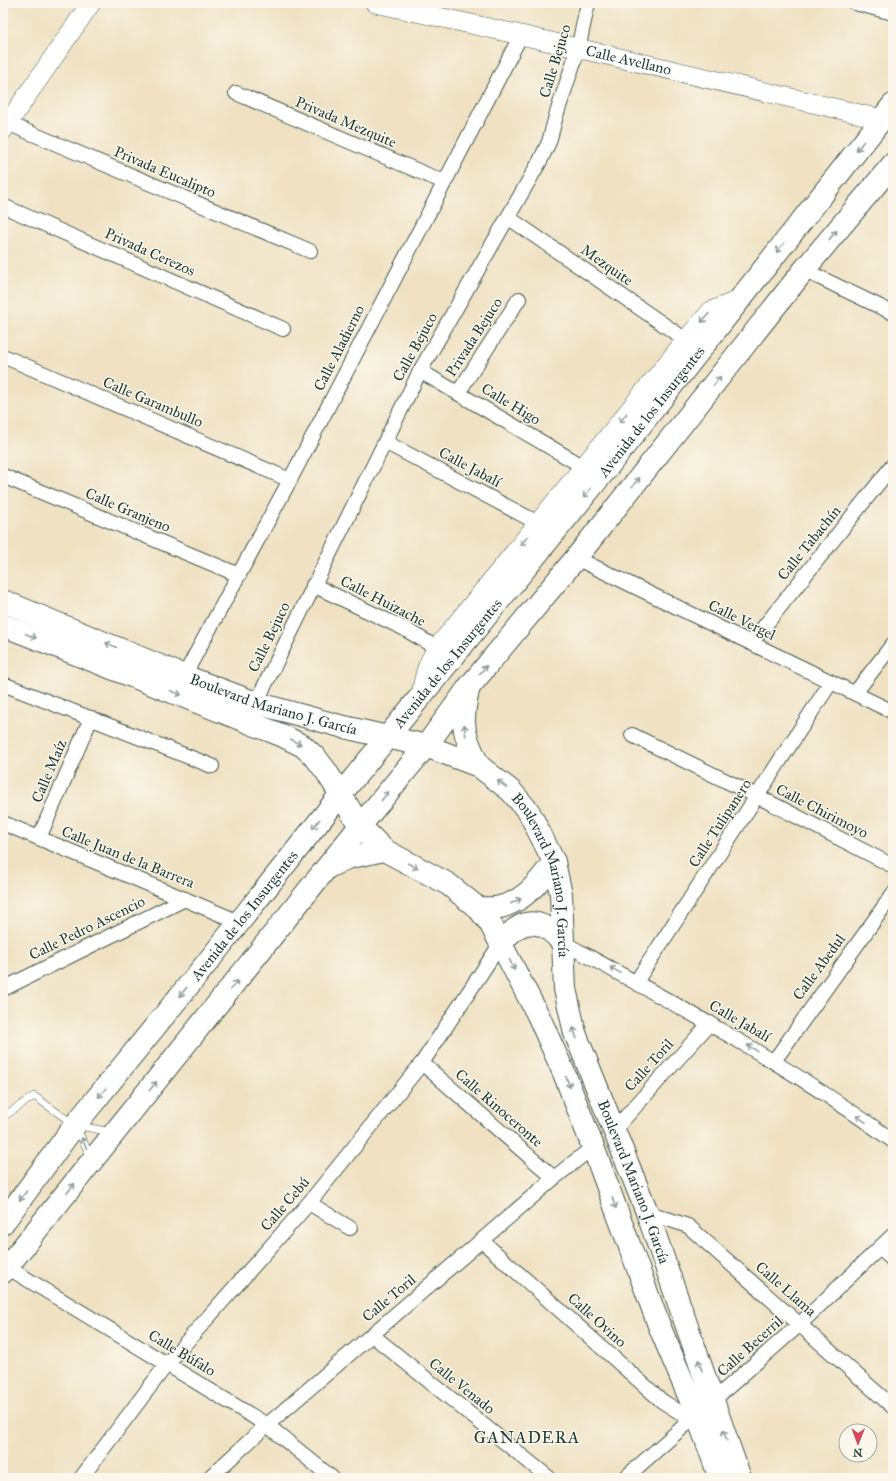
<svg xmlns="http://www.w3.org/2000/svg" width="896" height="1481" viewBox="0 0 896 1481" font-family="'IM FELL Great Primer',serif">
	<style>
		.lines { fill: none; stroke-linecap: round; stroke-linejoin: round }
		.lane-casing { stroke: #3e5649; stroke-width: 8 }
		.street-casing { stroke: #3e5649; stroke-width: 16 }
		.secondary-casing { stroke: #3e5649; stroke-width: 20 }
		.primary-casing { stroke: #3e5649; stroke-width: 24 }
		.lane { stroke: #fff; stroke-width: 7 }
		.street { stroke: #fff; stroke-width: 14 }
		.secondary { stroke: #fff; stroke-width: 19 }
		.primary { stroke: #fff; stroke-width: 22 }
		.oneway { stroke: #8f9e9a }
		.labels { text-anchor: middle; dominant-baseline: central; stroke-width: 3; stroke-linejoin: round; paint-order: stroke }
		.street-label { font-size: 15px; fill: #1f3d34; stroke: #fbf7ec }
		.quarter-label { font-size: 17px; letter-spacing: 1px; fill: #1f3d34; stroke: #fbf7ec }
	</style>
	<rect width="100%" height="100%" fill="#fbf7ec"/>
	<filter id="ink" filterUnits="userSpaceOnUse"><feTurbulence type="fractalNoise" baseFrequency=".025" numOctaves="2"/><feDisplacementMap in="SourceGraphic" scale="8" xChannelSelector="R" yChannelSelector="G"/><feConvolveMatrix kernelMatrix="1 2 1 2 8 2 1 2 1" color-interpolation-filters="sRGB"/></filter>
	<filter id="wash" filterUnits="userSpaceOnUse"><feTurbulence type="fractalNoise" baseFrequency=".012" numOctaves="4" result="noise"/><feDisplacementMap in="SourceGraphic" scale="16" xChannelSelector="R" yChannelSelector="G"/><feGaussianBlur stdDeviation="0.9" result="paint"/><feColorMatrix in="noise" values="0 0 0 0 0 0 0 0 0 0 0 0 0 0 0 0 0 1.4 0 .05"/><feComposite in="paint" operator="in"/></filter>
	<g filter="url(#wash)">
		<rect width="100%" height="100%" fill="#efe1c2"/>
	</g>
	<g filter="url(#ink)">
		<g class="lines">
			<defs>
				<g id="lane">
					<path d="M3,1117L34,1096L75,1125L111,1132"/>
					<path d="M76,1127L91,1157"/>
				</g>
				<g id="street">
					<path d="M855,3L893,13"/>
					<path d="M236,93L444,182"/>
					<path d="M7,123L310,251"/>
					<path d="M3,206L283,329"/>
					<path d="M509,218L686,340"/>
					<path d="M804,270L893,313"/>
					<path d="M3,356L290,480"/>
					<path d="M420,371L584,467"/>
					<path d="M458,393L519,299"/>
					<path d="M385,442L538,523"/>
					<path d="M3,476L239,575"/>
					<path d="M576,558L893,712"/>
					<path d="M313,585L403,628L437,648"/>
					<path d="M751,643L893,465"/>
					<path d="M184,676L290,480L521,35"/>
					<path d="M3,684L212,766"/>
					<path d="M855,693L893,644"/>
					<path d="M256,703L420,371L540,161L549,142L556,116L578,49L588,3"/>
					<path d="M632,735L757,796L893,866"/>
					<path d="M3,823L239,922"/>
					<path d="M39,838L91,718"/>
					<path d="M562,942C675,1004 789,1065 893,1141"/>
					<path d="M636,982L831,682"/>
					<path d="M3,989L185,899"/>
					<path d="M774,1061L893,894"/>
					<path d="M422,1063L554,1178"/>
					<path d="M614,1130L710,1023"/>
					<path d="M309,1203L350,1228"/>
					<path d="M647,1212L688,1226L893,1407"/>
					<path d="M482,1241L662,1401L692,1420"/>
					<path d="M880,1248L893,1260"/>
					<path d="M7,1267L267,1425L332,1478"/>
					<path d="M372,1335L549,1478"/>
					<path d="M81,1478L167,1364L309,1203L422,1063L501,943"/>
					<path d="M209,1478L267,1425L554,1178L593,1147"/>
					<path d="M625,1478L800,1324L893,1235"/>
				</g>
				<g id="secondary">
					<path id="s1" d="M375,3L521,35L881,119"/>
					<path d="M3,130L91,3"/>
					<path d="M421,696C424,676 426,666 437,648L686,340L711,311L739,300"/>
				</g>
				<g id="primary">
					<path id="s2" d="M3,601L184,676L256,703L340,726L426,746L479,766L511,791L529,812L554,862L561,894L565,989L575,1033L647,1212L740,1478"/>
					<path d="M3,625L281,735L303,746L316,758L326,771L360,826L384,850L448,884L478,908L490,923L538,1015L564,1073L593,1147L660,1328L697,1415L720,1478"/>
					<path d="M468,691C460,725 464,736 479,766"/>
					<path d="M328,867L347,858L384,850"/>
					<path d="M478,908C485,908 493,909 500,907C525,901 539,882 554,862"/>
					<path d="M501,943C513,929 526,917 545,927C551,930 557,937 562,942"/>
					<path id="s3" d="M3,1223L75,1125L206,964L341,794L603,473L893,105"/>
					<path d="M3,1272L360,826L426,746L469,687L576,558L804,270L893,164"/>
				</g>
			</defs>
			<!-- lane casing -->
			<use href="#lane" class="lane-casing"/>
			<!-- street casing -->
			<use href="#street" class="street-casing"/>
			<!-- secondary casing -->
			<use href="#secondary" class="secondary-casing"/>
			<!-- primary casing -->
			<use href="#primary" class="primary-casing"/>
			<!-- lane -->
			<use href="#lane" class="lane"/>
			<!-- street -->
			<use href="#street" class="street"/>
			<!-- secondary -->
			<use href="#secondary" class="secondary"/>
			<!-- primary -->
			<use href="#primary" class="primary"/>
		</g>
		<!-- one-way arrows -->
		<defs><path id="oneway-shaft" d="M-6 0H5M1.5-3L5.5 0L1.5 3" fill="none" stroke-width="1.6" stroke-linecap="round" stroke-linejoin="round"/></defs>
		<g class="oneway">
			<use href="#oneway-shaft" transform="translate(860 146) rotate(128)"/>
			<use href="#oneway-shaft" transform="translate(833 235) rotate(-50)"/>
			<use href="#oneway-shaft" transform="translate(780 248) rotate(128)"/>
			<use href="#oneway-shaft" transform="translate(705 318) rotate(131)"/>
			<use href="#oneway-shaft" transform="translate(717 381) rotate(-52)"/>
			<use href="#oneway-shaft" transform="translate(623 418) rotate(129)"/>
			<use href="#oneway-shaft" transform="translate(636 482) rotate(-52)"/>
			<use href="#oneway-shaft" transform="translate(587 493) rotate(129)"/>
			<use href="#oneway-shaft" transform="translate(524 541) rotate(129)"/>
			<use href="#oneway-shaft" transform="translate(31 636) rotate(22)"/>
			<use href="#oneway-shaft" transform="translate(111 645) rotate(-158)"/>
			<use href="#oneway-shaft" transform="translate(483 670) rotate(-50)"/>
			<use href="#oneway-shaft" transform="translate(176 693) rotate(21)"/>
			<use href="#oneway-shaft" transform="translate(465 730) rotate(-97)"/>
			<use href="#oneway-shaft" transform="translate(296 742) rotate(28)"/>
			<use href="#oneway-shaft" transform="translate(502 784) rotate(-142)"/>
			<use href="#oneway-shaft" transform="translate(385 796) rotate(-51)"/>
			<use href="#oneway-shaft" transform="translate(316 824) rotate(128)"/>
			<use href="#oneway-shaft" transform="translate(413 866) rotate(28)"/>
			<use href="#oneway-shaft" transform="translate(516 901) rotate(-27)"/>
			<use href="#oneway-shaft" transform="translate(512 965) rotate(65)"/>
			<use href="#oneway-shaft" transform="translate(615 970) rotate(-151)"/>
			<use href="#oneway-shaft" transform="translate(234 985) rotate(-51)"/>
			<use href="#oneway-shaft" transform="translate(183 992) rotate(129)"/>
			<use href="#oneway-shaft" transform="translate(575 1033) rotate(-108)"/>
			<use href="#oneway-shaft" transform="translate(752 1048) rotate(-149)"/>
			<use href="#oneway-shaft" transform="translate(568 1082) rotate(69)"/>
			<use href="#oneway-shaft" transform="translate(153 1086) rotate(-51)"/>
			<use href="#oneway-shaft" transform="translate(102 1093) rotate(129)"/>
			<use href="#oneway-shaft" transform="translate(861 1119) rotate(-146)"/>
			<use href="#oneway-shaft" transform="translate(84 1143) rotate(-116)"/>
			<use href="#oneway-shaft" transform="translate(71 1188) rotate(-51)"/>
			<use href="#oneway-shaft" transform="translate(23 1196) rotate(127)"/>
			<use href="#oneway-shaft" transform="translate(614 1203) rotate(70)"/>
			<use href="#oneway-shaft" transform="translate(700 1365) rotate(-109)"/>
			<use href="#oneway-shaft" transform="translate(725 1435) rotate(-109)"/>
		</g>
	</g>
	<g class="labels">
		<!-- street labels -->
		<g class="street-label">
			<text stroke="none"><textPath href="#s1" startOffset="260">Calle Avellano</textPath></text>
			<text transform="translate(555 61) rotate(-73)">Calle Bejuco</text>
			<text transform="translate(346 122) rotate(23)">Privada Mezquite</text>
			<text transform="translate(165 172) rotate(23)">Privada Eucalipto</text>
			<text transform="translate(150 252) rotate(24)">Privada Cerezos</text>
			<text transform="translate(607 265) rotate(35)">Mezquite</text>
			<text transform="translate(474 337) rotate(-57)">Privada Bejuco</text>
			<text transform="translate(415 347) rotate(-61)">Calle Bejuco</text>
			<text transform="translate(339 348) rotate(-63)">Calle Aladierno</text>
			<text transform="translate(153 402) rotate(23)">Calle Garambullo</text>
			<text transform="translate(511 404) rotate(31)">Calle Higo</text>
			<text stroke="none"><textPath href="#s3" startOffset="1039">Avenida de los Insurgentes</textPath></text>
			<text transform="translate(470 467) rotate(28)">Calle Jabalí</text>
			<text transform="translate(128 510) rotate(23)">Calle Granjeno</text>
			<text transform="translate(809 543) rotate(-51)">Calle Tabachín</text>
			<text transform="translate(383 601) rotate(27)">Calle Huizache</text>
			<text transform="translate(742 620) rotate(26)">Calle Vergel</text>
			<text transform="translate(269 637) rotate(-64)">Calle Bejuco</text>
			<text stroke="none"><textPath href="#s3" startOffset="715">Avenida de los Insurgentes</textPath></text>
			<text stroke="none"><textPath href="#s2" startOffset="290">Boulevard Mariano J. García</textPath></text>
			<text transform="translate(49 771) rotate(-67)">Calle Maíz</text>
			<text transform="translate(822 811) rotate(27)">Calle Chirimoyo</text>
			<text transform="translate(720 823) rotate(-57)">Calle Tulipanero</text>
			<text transform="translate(128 857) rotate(22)">Calle Juan de la Barrera</text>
			<text stroke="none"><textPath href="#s2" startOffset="638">Boulevard Mariano J. García</textPath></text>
			<text stroke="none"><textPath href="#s3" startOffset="391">Avenida de los Insurgentes</textPath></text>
			<text transform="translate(87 928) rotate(-26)">Calle Pedro Ascencio</text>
			<text transform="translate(819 967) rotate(-54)">Calle Abedul</text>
			<text transform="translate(740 1021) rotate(30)">Calle Jabalí</text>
			<text transform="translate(649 1065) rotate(-48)">Calle Toril</text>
			<text transform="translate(499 1108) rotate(41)">Calle Rinoceronte</text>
			<text stroke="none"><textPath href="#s2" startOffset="962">Boulevard Mariano J. García</textPath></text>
			<text transform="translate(285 1204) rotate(-49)">Calle Cebú</text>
			<text transform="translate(786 1289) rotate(41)">Calle Llama</text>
			<text transform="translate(389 1298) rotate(-40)">Calle Toril</text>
			<text transform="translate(597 1320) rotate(42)">Calle Ovino</text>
			<text transform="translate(750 1346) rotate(-42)">Calle Becerril</text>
			<text transform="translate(182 1353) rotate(31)">Calle Búfalo</text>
			<text transform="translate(462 1386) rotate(39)">Calle Venado</text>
		</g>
		<!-- quarter labels -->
		<g class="quarter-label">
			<text x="527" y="1437">GANADERA</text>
		</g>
	</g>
	<!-- margin -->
	<rect width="896" height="1481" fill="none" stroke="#fbf7ec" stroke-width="16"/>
	<!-- north arrow -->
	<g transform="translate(858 1443) rotate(181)"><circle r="19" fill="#fbf7ec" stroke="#a3ada2"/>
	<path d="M0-3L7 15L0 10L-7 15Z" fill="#d1495b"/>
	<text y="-6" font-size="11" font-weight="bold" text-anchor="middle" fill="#1f3d34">N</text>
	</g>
</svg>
